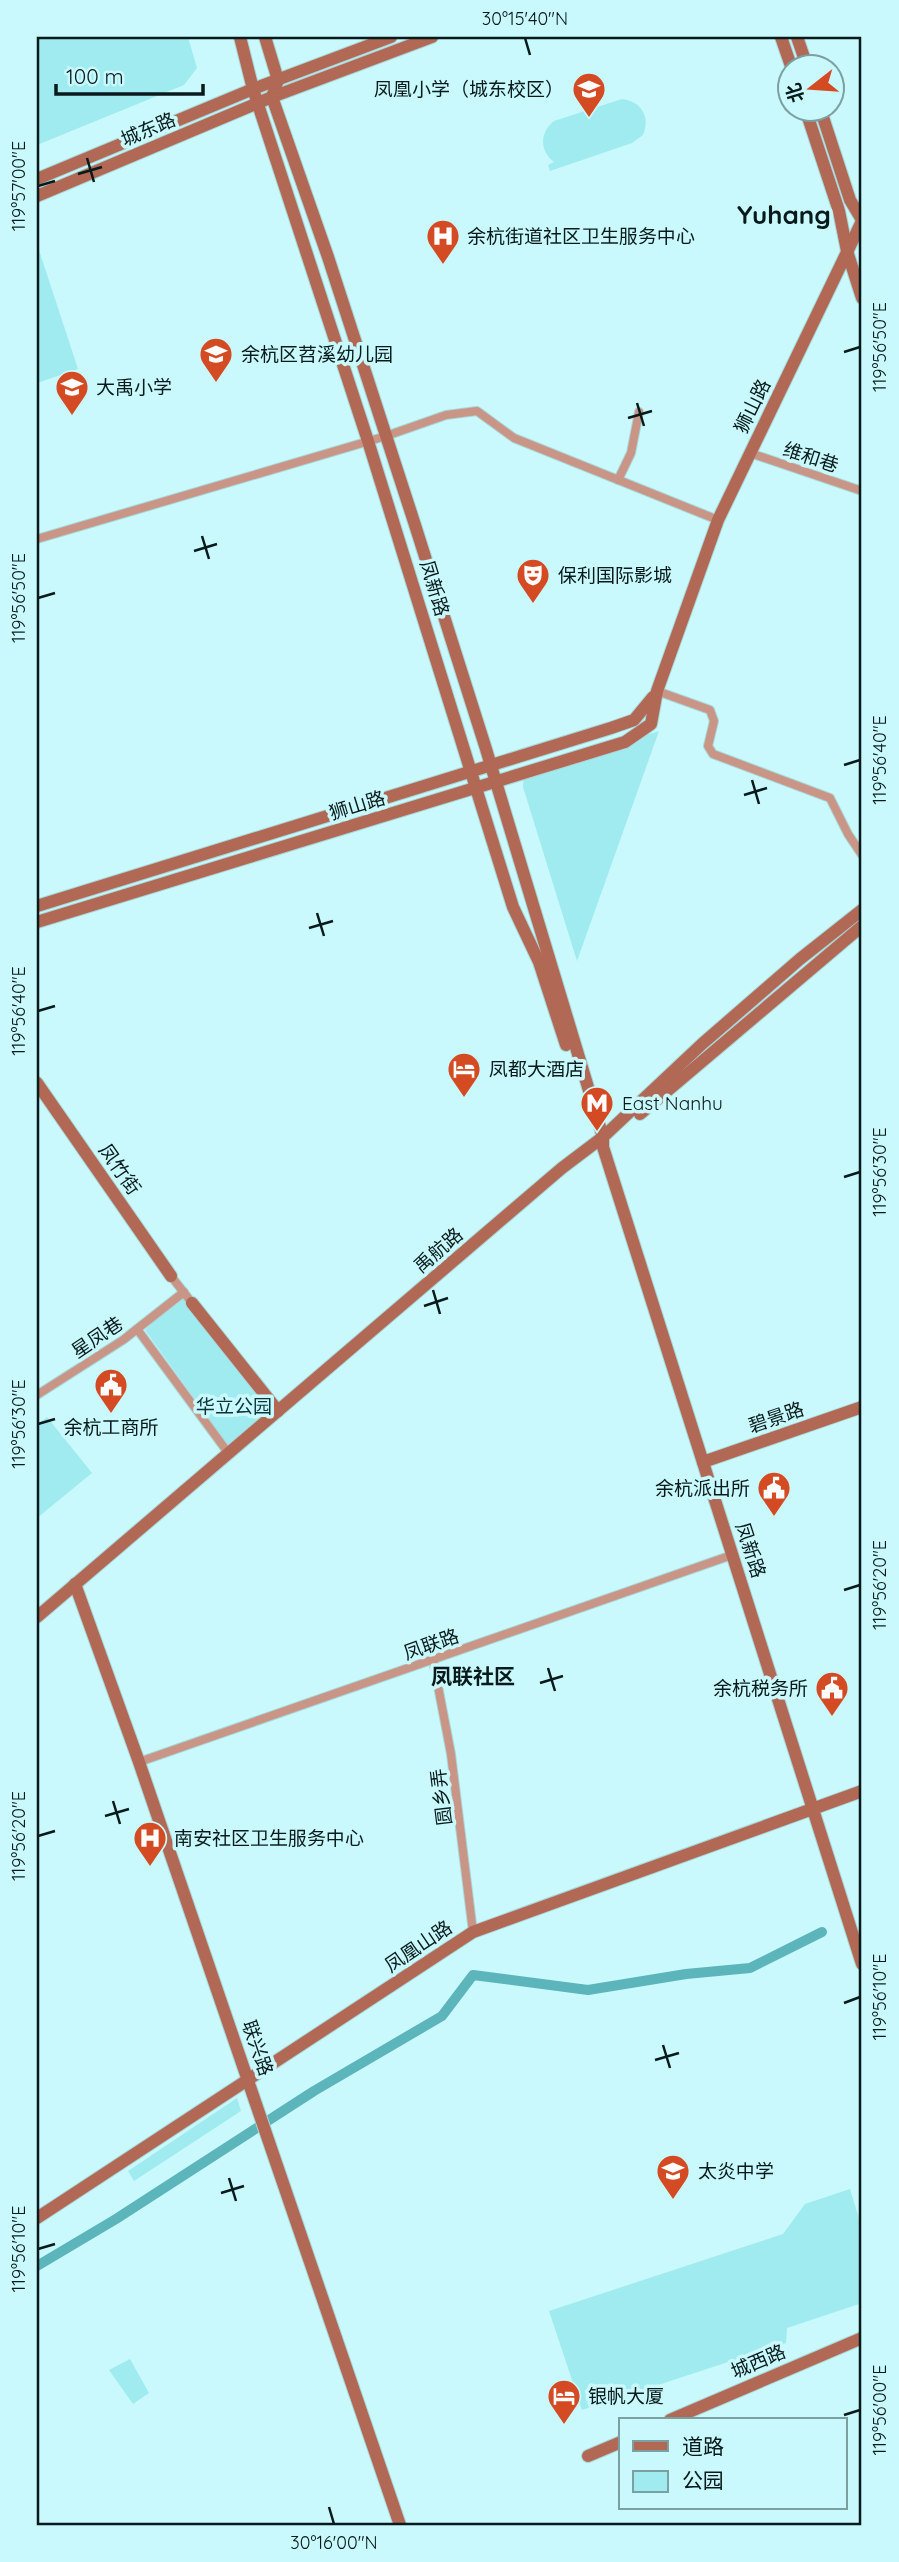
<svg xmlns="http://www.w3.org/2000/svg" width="899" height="2562" viewBox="0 0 899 2562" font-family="Quicksand,'Noto Sans SC',sans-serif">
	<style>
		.green { fill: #a0ebf0 }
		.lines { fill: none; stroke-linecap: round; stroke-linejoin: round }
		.canal { stroke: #5cb5bb; stroke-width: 10 }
		.street-casing { stroke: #aad5d8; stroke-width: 10 }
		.secondary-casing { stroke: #aad5d8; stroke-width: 14 }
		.street { stroke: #c89586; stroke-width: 8 }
		.secondary { stroke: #b16854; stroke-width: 12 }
		.ticks { fill: none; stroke: #081a1b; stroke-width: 2.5 }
		.labels { text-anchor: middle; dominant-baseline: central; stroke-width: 7; stroke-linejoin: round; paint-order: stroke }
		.poi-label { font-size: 19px; fill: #081a1b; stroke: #c9f9fc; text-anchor: start }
		.street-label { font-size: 19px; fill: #081a1b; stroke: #c9f9fc }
		.park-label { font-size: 19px; fill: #093538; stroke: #c9f9fc }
		.neighbourhood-label { font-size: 21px; font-weight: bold; fill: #081a1b; stroke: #c9f9fc }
		.district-label { font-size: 26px; font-weight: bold; fill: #081a1b; stroke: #c9f9fc }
		.neatline { fill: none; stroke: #081a1b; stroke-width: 2.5 }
		.ticks-label { font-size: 18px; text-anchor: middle; fill: #081a1b }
	</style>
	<rect width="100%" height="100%" fill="#c9f9fc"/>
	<!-- green -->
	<g class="green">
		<path d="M37,37H188L197,68L184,85L37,145Z"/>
		<path d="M622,99C641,101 651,117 643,135L632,143L550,171L548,165L554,162C539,150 540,132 554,121Z"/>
		<path d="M37,244L78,369L37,383Z"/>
		<path d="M659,731L577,961L523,787L524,774Z"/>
		<path d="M180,1295L272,1410L230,1448L145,1330Z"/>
		<path d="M47,1417L92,1473L37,1518V1425Z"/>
		<path d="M237,2098L241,2111L134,2181L128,2171Z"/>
		<path d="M850,2189L862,2228V2303L787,2328L786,2343L582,2410L549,2311L783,2234L805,2204Z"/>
		<path d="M130,2359L149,2393L133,2404L109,2370Z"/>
	</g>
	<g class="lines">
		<!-- canal -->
		<path class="canal" d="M37,2266L116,2219L314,2091L442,2016L473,1975L588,1990L686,1974L750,1968L822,1932"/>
		<defs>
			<g id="street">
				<path d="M750,453L862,491"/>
				<path d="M618,480L631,453L639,412"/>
				<path d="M37,539L386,436L446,415L477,411L514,438L718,520"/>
				<path d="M657,691L710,710L714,721L708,746L713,754L830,798L848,834L862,855"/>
				<path d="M171,1276L192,1303"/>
				<path d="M137,1329L229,1454"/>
				<path d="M37,1395L123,1340L184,1292"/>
				<path d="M433,1660L451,1754L473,1932"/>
				<path d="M139,1762L732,1555"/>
			</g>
			<g id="secondary">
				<path d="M240,37L253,89L368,441L513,907L539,962L566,1045"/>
				<path d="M265,37L278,80L272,97L328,257L415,525L486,749L603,1137V1147L862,1964"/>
				<path d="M781,37L791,66"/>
				<path d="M797,37L807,66"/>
				<path d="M805,108L839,211L847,251L862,298"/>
				<path d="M820,108L850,200L862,220"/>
				<path d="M37,179L253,89L391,37"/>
				<path d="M37,196L272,97L432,37"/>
				<path d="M37,906L611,728L634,720L653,697"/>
				<path d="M37,922L625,742L651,724L657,691L718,520L862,221"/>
				<path d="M37,1083L171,1276"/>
				<path d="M640,1114L862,926"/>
				<path d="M192,1303L278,1411"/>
				<path d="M703,1462L862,1407"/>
				<path d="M75,1584L139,1762L400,2525"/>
				<path d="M37,1617L562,1168L603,1137L702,1044L800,959L862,910"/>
				<path d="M37,2218L473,1932L862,1791"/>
				<path d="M670,2420L862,2338"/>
				<path d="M588,2456L621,2442"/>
			</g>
		</defs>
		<!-- street casing -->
		<use href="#street" class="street-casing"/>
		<!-- secondary casing -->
		<use href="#secondary" class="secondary-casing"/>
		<!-- street -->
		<use href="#street" class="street"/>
		<!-- secondary -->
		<use href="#secondary" class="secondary"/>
	</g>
	<!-- ticks -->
	<path class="ticks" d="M525,38L530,55M87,158L94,182M78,174L102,167M38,186L55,181M844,352L860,347M637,403L644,426M628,418L652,411M202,536L209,559M194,551L217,544M38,598L55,593M844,765L860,760M752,780L759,804M744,795L767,788M317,913L324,936M309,928L333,921M38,1011L55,1006M844,1177L860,1172M433,1290L440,1314M424,1306L448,1298M38,1424L55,1419M844,1590L860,1585M548,1668L555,1691M540,1683L563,1676M113,1801L120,1824M105,1816L129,1809M38,1836L55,1831M844,2003L860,1997M663,2045L670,2068M655,2060L679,2053M229,2178L236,2201M221,2193L244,2186M38,2249L55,2244M844,2415L860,2410M329,2507L334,2524"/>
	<!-- icons -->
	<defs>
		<symbol id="school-pin" viewBox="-11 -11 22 30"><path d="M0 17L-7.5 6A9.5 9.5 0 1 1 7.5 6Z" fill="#d34a23" stroke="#c9f9fc"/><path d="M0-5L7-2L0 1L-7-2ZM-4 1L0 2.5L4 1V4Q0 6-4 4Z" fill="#fff"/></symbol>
		<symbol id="hospital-pin" viewBox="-11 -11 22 30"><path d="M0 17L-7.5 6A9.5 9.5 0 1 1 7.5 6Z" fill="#d34a23" stroke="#c9f9fc"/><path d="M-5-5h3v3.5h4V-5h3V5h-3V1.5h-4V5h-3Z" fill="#fff"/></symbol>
		<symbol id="theatre-pin" viewBox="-11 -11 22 30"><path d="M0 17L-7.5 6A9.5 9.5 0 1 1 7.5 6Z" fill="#d34a23" stroke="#c9f9fc"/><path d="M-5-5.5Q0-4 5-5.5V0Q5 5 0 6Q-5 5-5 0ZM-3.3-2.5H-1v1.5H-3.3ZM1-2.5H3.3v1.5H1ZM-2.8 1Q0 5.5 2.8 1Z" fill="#fff"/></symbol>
		<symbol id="hotel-pin" viewBox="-11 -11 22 30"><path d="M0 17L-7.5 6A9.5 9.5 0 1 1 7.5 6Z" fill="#d34a23" stroke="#c9f9fc"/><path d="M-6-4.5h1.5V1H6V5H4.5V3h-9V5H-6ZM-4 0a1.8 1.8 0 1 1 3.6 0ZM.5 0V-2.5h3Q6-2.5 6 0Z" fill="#fff"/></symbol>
		<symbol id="metro-pin" viewBox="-11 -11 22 30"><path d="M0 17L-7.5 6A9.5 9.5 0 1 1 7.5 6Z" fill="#d34a23" stroke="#c9f9fc"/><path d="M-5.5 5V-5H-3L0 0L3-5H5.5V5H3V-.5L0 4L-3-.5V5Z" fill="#fff"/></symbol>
		<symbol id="civic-pin" viewBox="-11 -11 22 30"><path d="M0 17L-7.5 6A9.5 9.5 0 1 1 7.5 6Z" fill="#d34a23" stroke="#c9f9fc"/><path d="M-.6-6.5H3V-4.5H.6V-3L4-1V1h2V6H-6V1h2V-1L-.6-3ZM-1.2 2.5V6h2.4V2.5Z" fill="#fff"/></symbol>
	</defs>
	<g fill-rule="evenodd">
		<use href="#school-pin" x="570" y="70" width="38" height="52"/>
		<use href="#hospital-pin" x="424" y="217" width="38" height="52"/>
		<use href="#school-pin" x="197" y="335" width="38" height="52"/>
		<use href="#school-pin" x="53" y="368" width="38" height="52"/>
		<use href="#theatre-pin" x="514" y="556" width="38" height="52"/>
		<use href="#hotel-pin" x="445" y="1050" width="38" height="52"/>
		<use href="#metro-pin" x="578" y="1084" width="38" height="52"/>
		<use href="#civic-pin" x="92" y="1366" width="38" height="52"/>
		<use href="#civic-pin" x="755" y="1469" width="38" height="52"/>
		<use href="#civic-pin" x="813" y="1669" width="38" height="52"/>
		<use href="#hospital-pin" x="131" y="1819" width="38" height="52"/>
		<use href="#school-pin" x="654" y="2152" width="38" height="52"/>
		<use href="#hotel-pin" x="545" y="2377" width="38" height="52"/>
	</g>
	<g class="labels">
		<!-- poi labels -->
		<g class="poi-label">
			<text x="564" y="89" text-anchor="end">凤凰小学（城东校区）</text>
			<text x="467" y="236">余杭街道社区卫生服务中心</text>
			<text x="241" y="354">余杭区苕溪幼儿园</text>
			<text x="96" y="387">大禹小学</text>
			<text x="558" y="575">保利国际影城</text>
			<text x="489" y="1069">凤都大酒店</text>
			<text x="622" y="1103">East Nanhu</text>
			<text x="111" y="1427" text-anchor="middle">余杭工商所</text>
			<text x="750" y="1488" text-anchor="end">余杭派出所</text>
			<text x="808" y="1688" text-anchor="end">余杭税务所</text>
			<text x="174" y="1838">南安社区卫生服务中心</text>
			<text x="698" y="2171">太炎中学</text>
			<text x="588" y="2396">银帆大厦</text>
		</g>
		<!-- street labels -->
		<g class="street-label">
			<text transform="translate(148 129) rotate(-23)">城东路</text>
			<text transform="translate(752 406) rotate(-64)">狮山路</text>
			<text transform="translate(811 457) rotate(18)">维和巷</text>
			<text transform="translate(435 588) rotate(73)">凤新路</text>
			<text transform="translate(357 805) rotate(-17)">狮山路</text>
			<text transform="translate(120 1169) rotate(55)">凤竹街</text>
			<text transform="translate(438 1250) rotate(-41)">禹航路</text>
			<text transform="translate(97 1337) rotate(-34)">星凤巷</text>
			<text transform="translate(776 1417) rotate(-19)">碧景路</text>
			<text transform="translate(751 1550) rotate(72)">凤新路</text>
			<text transform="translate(431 1644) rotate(-19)">凤联路</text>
			<text transform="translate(441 1797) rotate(-97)">圆乡弄</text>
			<text transform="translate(418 1946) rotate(-34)">凤凰山路</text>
			<text transform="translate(258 2048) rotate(71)">联兴路</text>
			<text transform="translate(758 2361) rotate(-23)">城西路</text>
		</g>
		<!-- park labels -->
		<g class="park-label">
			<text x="234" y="1406">华立公园</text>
		</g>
		<!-- neighbourhood labels -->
		<g class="neighbourhood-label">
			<text x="473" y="1676">凤联社区</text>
		</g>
		<!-- district labels -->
		<g class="district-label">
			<text x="784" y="214">Yuhang</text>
		</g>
	</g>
	<!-- border -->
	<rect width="899" height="2562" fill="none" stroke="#c9f9fc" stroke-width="77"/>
	<!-- legend -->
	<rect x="619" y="2418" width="228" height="91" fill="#c9f9fc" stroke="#7ca0a2" stroke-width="2"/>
	<rect x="633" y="2441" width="35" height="10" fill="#b16854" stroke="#7ca0a2" stroke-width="2"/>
	<text x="682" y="2454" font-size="21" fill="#081a1b">道路</text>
	<rect x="633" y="2471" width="35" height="21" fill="#a0ebf0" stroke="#7ca0a2" stroke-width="2"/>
	<text x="682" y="2488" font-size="21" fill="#081a1b">公园</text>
	<!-- north arrow -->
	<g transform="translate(811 88) rotate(253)"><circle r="33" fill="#c9f9fc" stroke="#7ca0a2" stroke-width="2"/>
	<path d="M0-5L12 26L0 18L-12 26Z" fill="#d34a23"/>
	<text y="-10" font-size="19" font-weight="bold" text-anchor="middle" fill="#081a1b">北</text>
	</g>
	<!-- scale -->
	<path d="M56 84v10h147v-10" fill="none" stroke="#081a1b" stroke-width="3.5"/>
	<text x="66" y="84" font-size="21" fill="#081a1b" stroke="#c9f9fc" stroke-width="5" paint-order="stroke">100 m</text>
	<rect x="38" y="38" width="822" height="2486" class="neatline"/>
	<g class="ticks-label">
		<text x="525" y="25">30°15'40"N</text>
		<text transform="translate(19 186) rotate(-90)" y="6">119°57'00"E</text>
		<text transform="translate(880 347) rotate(-90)" y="6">119°56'50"E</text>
		<text transform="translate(19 598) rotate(-90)" y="6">119°56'50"E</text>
		<text transform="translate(880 760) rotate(-90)" y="6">119°56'40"E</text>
		<text transform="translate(19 1011) rotate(-90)" y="6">119°56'40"E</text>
		<text transform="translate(880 1172) rotate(-90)" y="6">119°56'30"E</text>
		<text transform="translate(19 1424) rotate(-90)" y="6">119°56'30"E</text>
		<text transform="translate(880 1585) rotate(-90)" y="6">119°56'20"E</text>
		<text transform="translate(19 1836) rotate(-90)" y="6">119°56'20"E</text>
		<text transform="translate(880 1997) rotate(-90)" y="6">119°56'10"E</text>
		<text transform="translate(19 2249) rotate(-90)" y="6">119°56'10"E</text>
		<text transform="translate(880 2410) rotate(-90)" y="6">119°56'00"E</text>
		<text x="334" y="2549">30°16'00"N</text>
	</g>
</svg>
